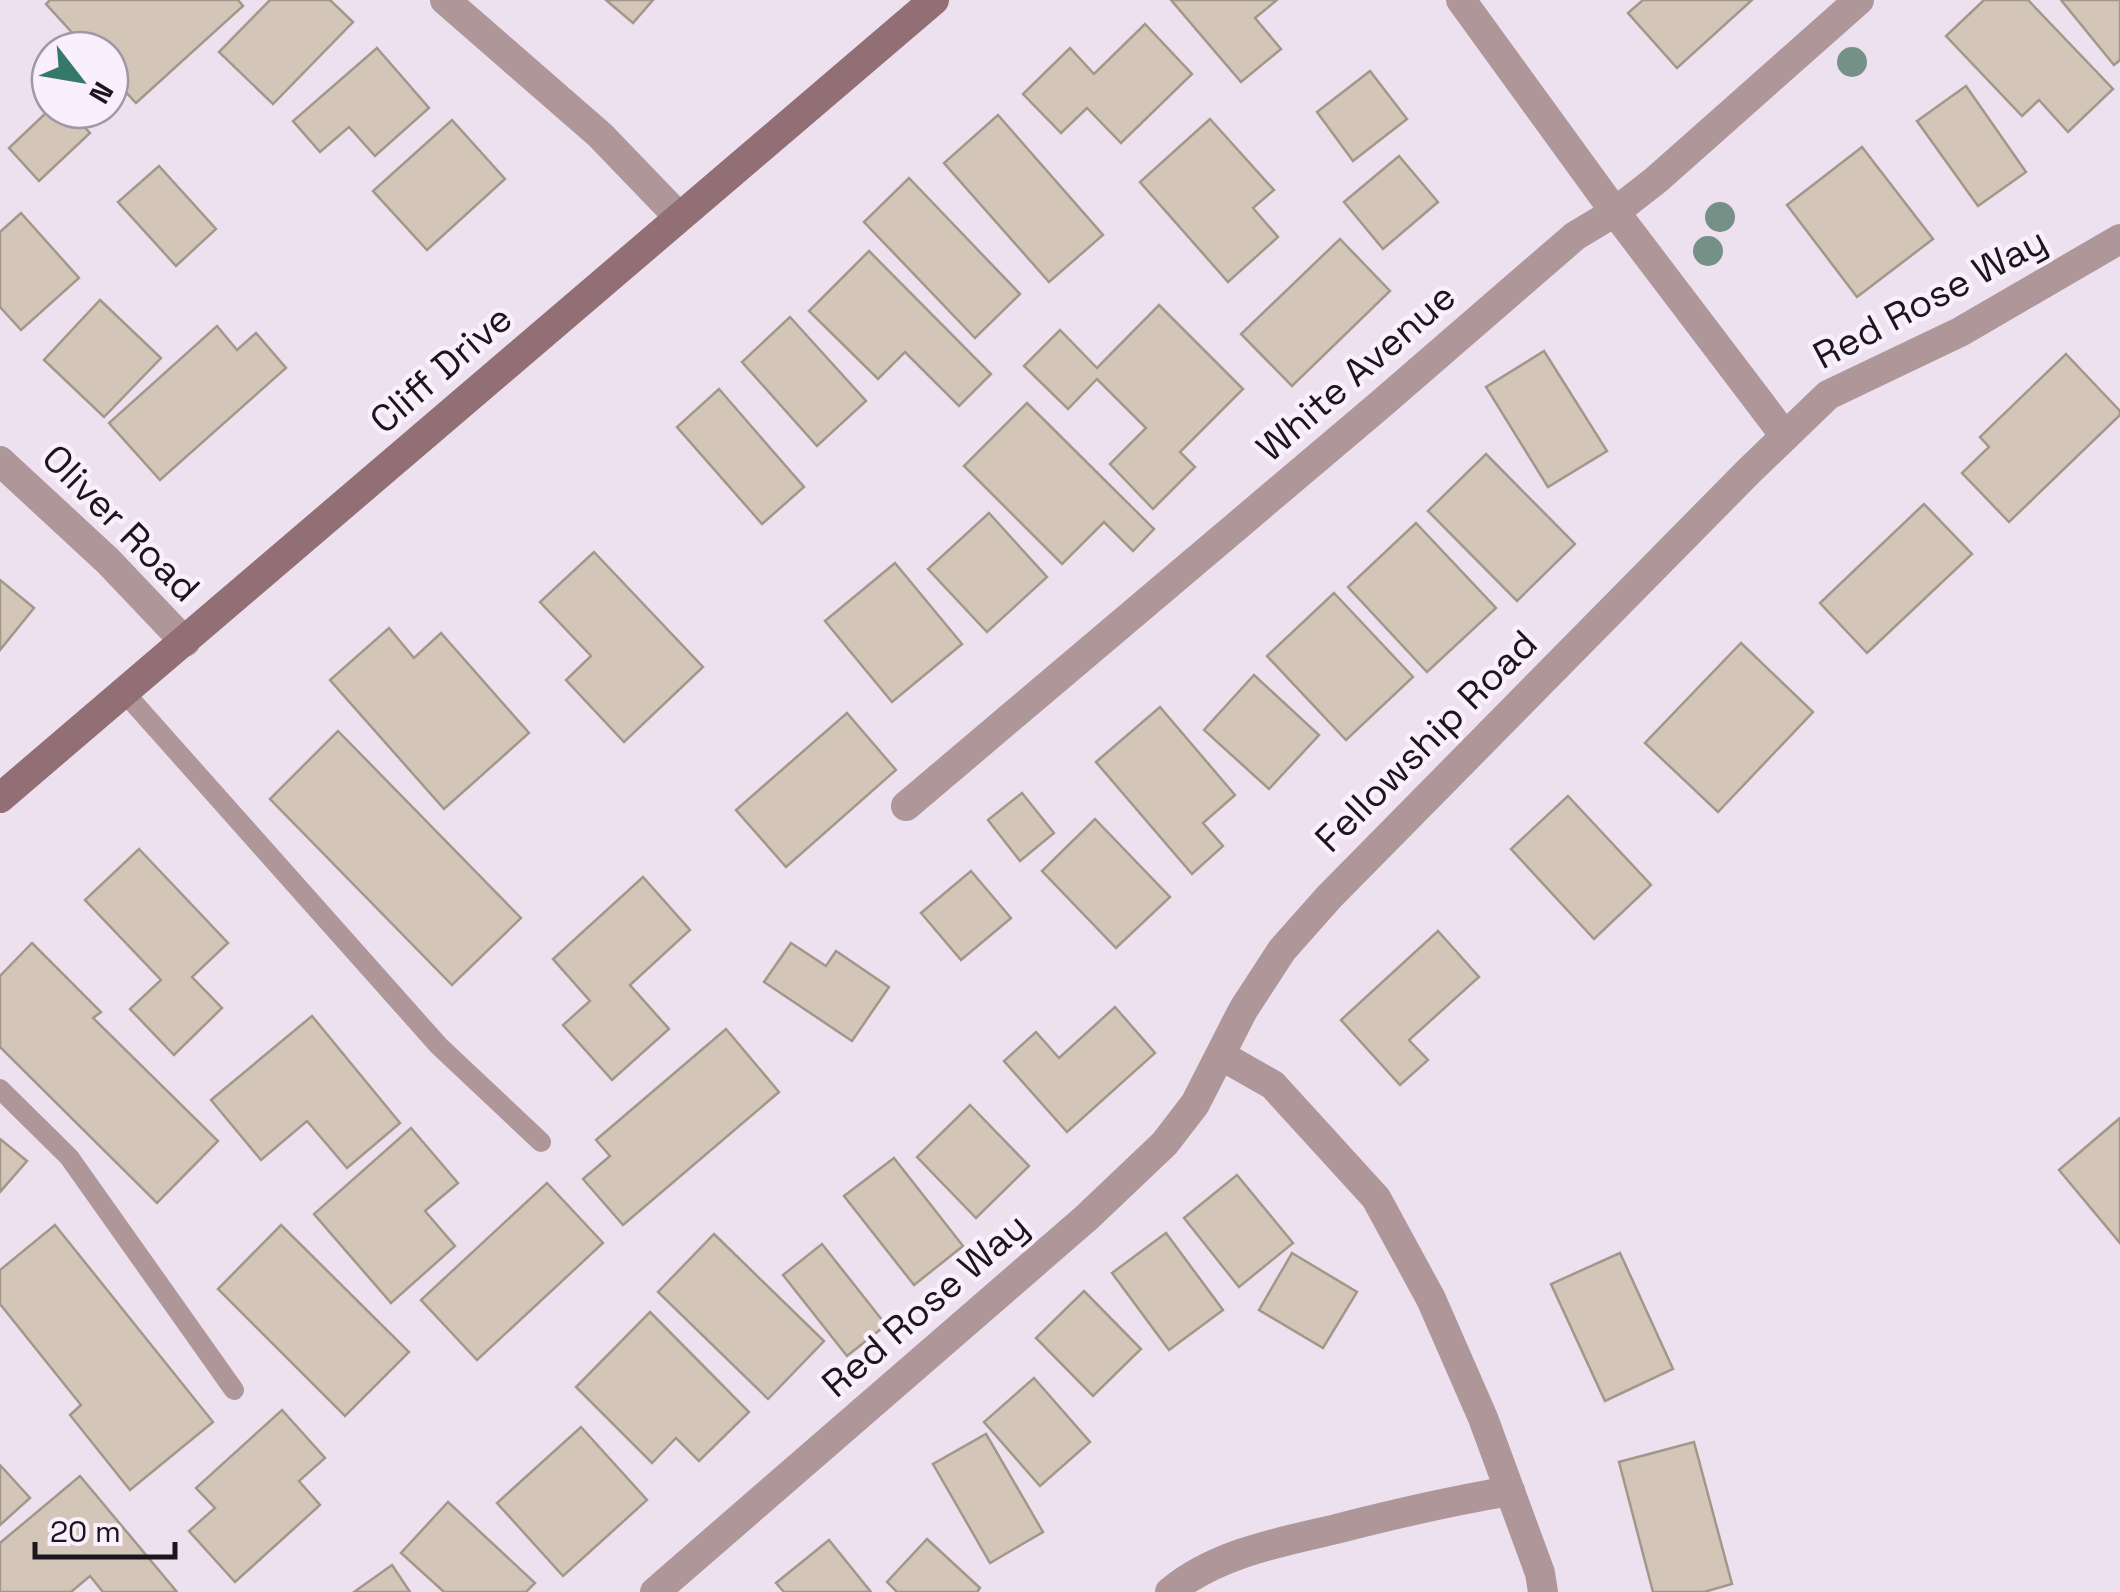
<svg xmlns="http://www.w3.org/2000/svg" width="2120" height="1592" viewBox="0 0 2120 1592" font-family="'Space Grotesk',sans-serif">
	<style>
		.building { fill: #d3c6b9; stroke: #a3978a; stroke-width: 2.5 }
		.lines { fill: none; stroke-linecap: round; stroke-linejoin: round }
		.lane { stroke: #ae9699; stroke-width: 20 }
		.street { stroke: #ae9699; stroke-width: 30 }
		.secondary { stroke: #926f74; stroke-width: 30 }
		.tree { fill: #759087 }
		.labels { text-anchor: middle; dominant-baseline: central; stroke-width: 9; stroke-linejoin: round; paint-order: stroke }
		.street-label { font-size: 38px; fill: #1a161b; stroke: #faeffd }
	</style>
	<rect width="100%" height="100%" fill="#ede1f0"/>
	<!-- building -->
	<g class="building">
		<path d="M50,0H238L243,6L136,103L110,75V50H88L46,4Z"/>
		<path d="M270,0H330L353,22L273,104L219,52Z"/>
		<path d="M606,0H653L633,23Z"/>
		<path d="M1171,0H1277L1255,18L1281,49L1241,82Z"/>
		<path d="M1643,0H1752L1677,68L1628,13Z"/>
		<path d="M1984,0H2028L2113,89L2068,132L2039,100L2022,116L1946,36Z"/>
		<path d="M2061,0H2120V60L2114,65Z"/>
		<path d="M1145,24L1192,74L1121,143L1087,108L1061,133L1023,94L1070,48L1094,74Z"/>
		<path d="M377,48L429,108L375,156L349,127L320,152L293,121Z"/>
		<path d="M1370,71L1407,119L1353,161L1317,112Z"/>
		<path d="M1966,86L2026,172L1978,206L1917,121Z"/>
		<path d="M50,109L68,110L90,133L39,181L9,148Z"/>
		<path d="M998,115L1103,235L1049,282L944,163Z"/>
		<path d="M1210,119L1274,190L1253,208L1278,237L1228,282L1140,182Z"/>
		<path d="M452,120L505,179L427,250L373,191Z"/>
		<path d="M1862,147L1933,239L1857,297L1787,205Z"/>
		<path d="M1399,156L1438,202L1383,249L1344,202Z"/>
		<path d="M159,166L216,229L176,266L118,202Z"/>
		<path d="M909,178L1020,294L975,338L864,222Z"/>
		<path d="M21,213L79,278L21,330L0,307V232Z"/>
		<path d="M1340,239L1390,291L1292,386L1241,334Z"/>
		<path d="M869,251L991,374L959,406L905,352L878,379L809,311Z"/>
		<path d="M100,300L161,358L104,417L44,360Z"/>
		<path d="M1159,305L1243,389L1180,452L1195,467L1153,509L1110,464L1146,428L1097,379L1068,409L1024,366L1060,330L1097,368Z"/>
		<path d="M790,317L866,401L817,446L742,362Z"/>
		<path d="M217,326L237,350L256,333L286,368L160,480L109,423Z"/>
		<path d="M1544,351L1607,451L1548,487L1486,387Z"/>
		<path d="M2066,354L2120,411V415L2009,522L1962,473L1989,447L1980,437Z"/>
		<path d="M719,389L804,487L762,524L677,427Z"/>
		<path d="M1027,403L1154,529L1133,551L1104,522L1062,564L964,466Z"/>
		<path d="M1486,454L1575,544L1517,601L1428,511Z"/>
		<path d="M1924,504L1972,554L1867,653L1820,603Z"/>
		<path d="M989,513L1047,577L987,632L928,569Z"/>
		<path d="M1416,523L1496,608L1427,672L1348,587Z"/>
		<path d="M594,552L703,667L624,742L566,680L591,656L540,602Z"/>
		<path d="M895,563L962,644L892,702L825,621Z"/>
		<path d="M0,580L34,608L0,650Z"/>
		<path d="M1334,593L1413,677L1346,740L1267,656Z"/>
		<path d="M389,628L414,658L441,633L529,733L444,809L330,680Z"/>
		<path d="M1741,643L1813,712L1718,812L1645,743Z"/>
		<path d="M1254,675L1319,735L1269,789L1204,730Z"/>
		<path d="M1160,707L1235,795L1203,823L1223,846L1192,874L1096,762Z"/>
		<path d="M847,713L896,770L786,867L736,810Z"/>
		<path d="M338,731L521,918L452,985L270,799Z"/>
		<path d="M1022,793L1054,833L1020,861L988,820Z"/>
		<path d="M1568,796L1651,885L1594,939L1511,849Z"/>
		<path d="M1095,819L1170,897L1116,948L1042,871Z"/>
		<path d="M139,849L228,943L192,977L222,1008L174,1055L130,1009L161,980L85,900Z"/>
		<path d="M971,871L1011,918L961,960L921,913Z"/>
		<path d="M643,877L690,930L630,985L669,1029L612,1080L563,1025L590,1001L553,959Z"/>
		<path d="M1438,931L1479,977L1409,1040L1428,1060L1400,1085L1341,1020Z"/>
		<path d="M32,943L101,1012L93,1018L218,1141L157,1203L0,1047V976Z"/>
		<path d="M791,943L826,966L836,951L889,987L852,1041L764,982Z"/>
		<path d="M1115,1007L1155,1053L1067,1132L1004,1061L1036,1032L1059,1058Z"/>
		<path d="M312,1016L400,1123L347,1168L307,1121L261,1160L211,1100Z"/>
		<path d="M726,1029L779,1092L623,1225L583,1179L610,1156L596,1140Z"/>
		<path d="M970,1105L1029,1166L976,1218L917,1157Z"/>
		<path d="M2120,1118V1243L2059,1170Z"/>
		<path d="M411,1128L458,1183L425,1211L455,1246L391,1303L314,1214Z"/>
		<path d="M0,1139L27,1161L0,1192Z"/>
		<path d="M894,1158L963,1246L914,1285L844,1196Z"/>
		<path d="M1237,1175L1293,1243L1239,1287L1184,1218Z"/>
		<path d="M547,1183L603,1243L477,1360L421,1300Z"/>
		<path d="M55,1225L213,1422L130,1490L70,1415L81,1405L0,1304V1270Z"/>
		<path d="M281,1225L409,1352L345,1416L218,1289Z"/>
		<path d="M1166,1233L1223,1310L1169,1350L1112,1273Z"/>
		<path d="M714,1234L824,1341L768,1399L658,1292Z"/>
		<path d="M822,1244L886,1325L847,1356L783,1275Z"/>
		<path d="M1292,1253L1357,1292L1323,1348L1259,1310Z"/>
		<path d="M1620,1253L1673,1369L1605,1401L1551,1284Z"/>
		<path d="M1084,1291L1141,1349L1093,1396L1036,1338Z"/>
		<path d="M650,1312L749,1412L699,1461L676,1438L652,1463L576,1387Z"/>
		<path d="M1034,1378L1090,1442L1040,1486L984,1422Z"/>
		<path d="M282,1410L325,1458L299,1481L320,1505L235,1582L189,1531L215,1508L196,1488Z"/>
		<path d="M581,1427L647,1500L563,1576L497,1503Z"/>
		<path d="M986,1434L1043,1532L990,1563L933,1464Z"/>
		<path d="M1694,1442L1732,1584L1704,1592H1653L1619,1462Z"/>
		<path d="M0,1465L30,1498L0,1525Z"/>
		<path d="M80,1476L177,1592H103L90,1576L71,1592H0V1543Z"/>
		<path d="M448,1502L535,1583L526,1592H444L401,1553Z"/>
		<path d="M927,1539L980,1588L977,1592H897L887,1582Z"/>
		<path d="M829,1540L871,1592H784L776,1583Z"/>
		<path d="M392,1565L410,1592H354Z"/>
	</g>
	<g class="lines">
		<!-- lane -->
		<g class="lane">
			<path d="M124,692L439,1046L541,1142"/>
			<path d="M0,1089L69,1157L234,1390"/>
		</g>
		<!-- street -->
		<g class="street">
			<path d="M445,0L600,135L679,217"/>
			<path d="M1461,0L1615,212L1785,436"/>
			<path d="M0,461L108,561L185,642"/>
			<path d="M906,806L1381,404L1575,236L1615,212L1656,180L1859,0"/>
			<path d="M1222,1056L1273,1085L1376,1198L1431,1299L1483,1418L1540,1573L1543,1592"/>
			<path d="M655,1592L1085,1219L1165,1143L1195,1104L1243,1010L1282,950L1329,897L1749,471L1828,395L1960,332L2120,239"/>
			<path d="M1170,1592C1215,1554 1280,1542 1336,1529C1394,1514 1451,1501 1510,1491"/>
		</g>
		<!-- secondary -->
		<path class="secondary" d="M0,798L934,0"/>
	</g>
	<!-- trees -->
	<g class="tree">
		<circle cx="1852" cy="62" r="15"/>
		<circle cx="1720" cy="217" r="15"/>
		<circle cx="1708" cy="251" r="15"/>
	</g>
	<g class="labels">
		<!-- street labels -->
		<g class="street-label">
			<text transform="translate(1930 298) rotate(-28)">Red Rose Way</text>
			<text transform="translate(441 369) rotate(-41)">Cliff Drive</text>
			<text transform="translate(1356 372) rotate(-41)">White Avenue</text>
			<text transform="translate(121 523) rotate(45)">Oliver Road</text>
			<text transform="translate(1426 741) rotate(-45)">Fellowship Road</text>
			<text transform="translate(925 1305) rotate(-41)">Red Rose Way</text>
		</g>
	</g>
	<!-- north arrow -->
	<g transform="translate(80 80) rotate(121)"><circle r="48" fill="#faeffd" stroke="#a098a3" stroke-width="2.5"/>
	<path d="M0-8L18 38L0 25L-18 38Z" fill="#377969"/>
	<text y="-15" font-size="28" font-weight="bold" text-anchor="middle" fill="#1a161b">N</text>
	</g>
	<!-- scale -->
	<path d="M35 1542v15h140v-15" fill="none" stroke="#1a161b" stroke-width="5"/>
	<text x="50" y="1542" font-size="30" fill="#1a161b" stroke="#faeffd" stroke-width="8" paint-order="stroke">20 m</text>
</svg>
